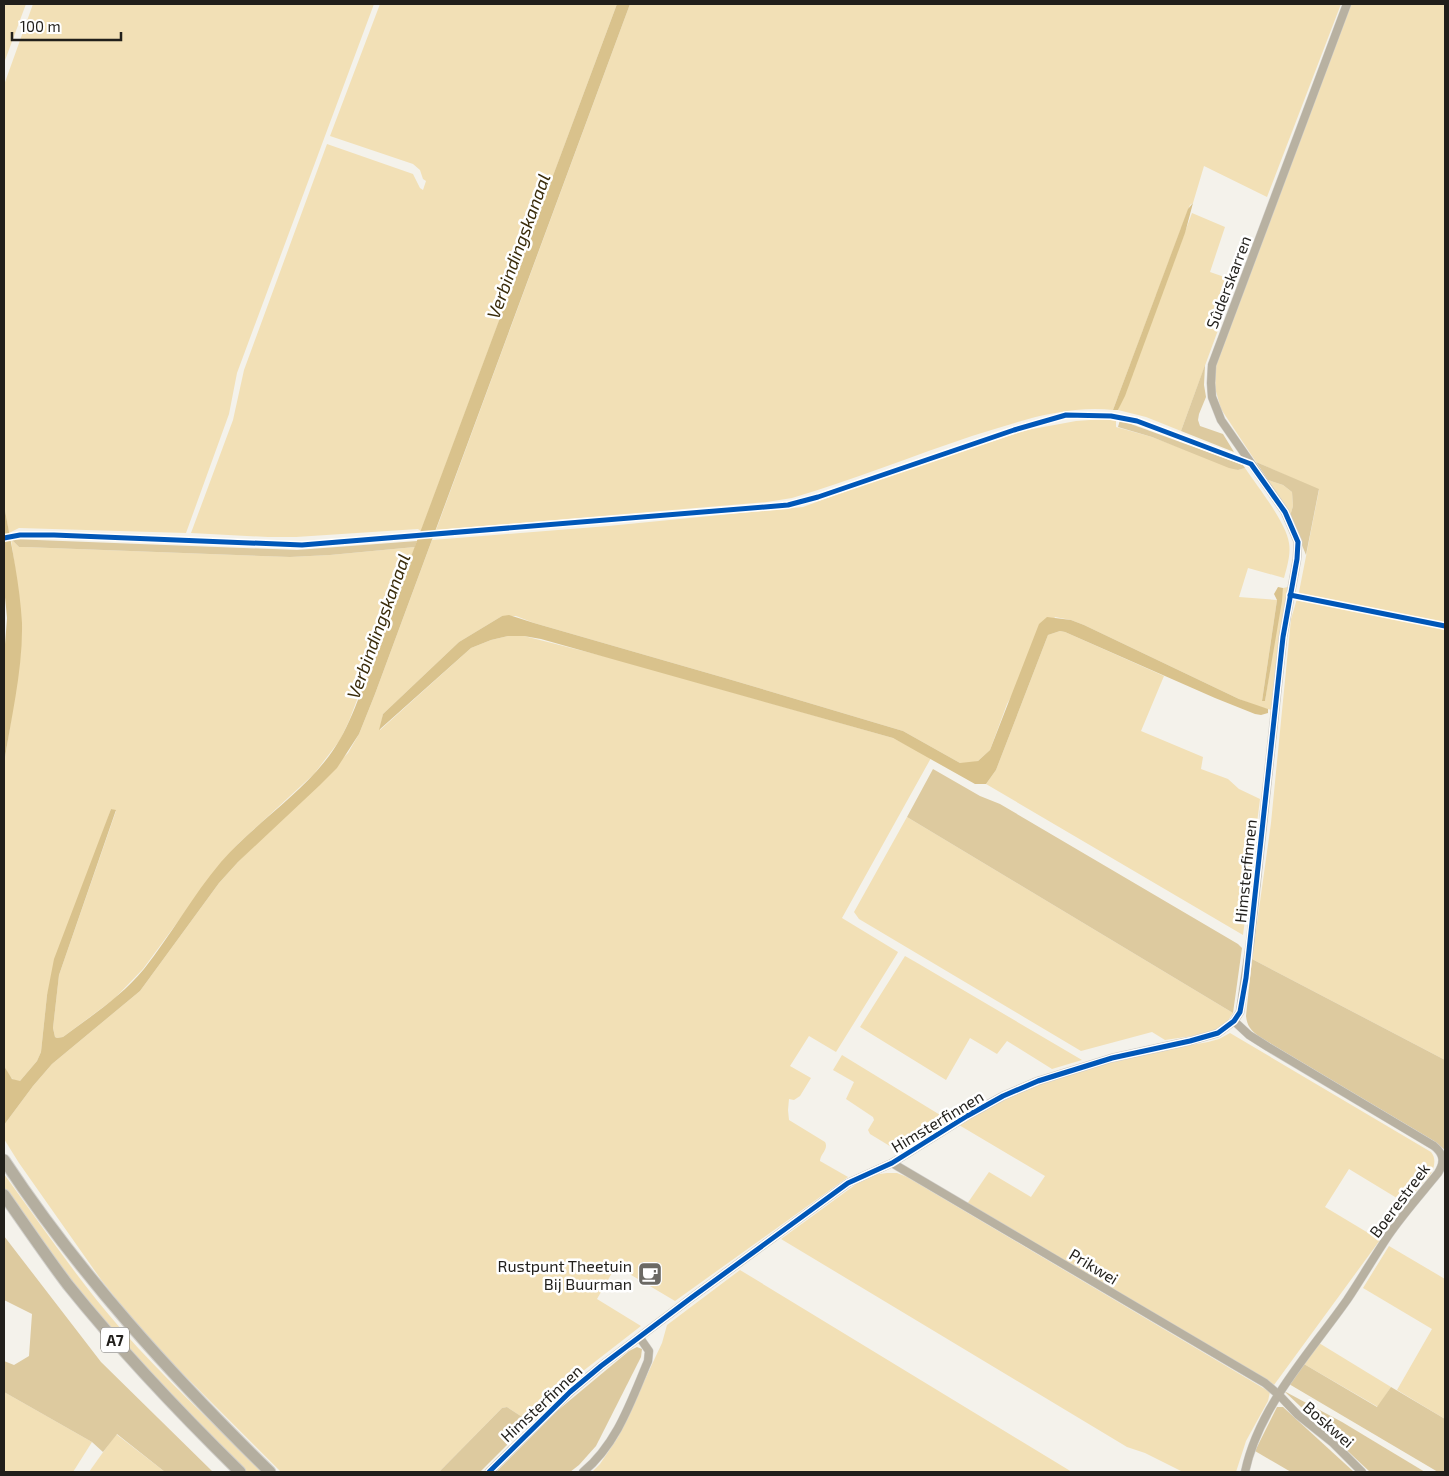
<svg xmlns="http://www.w3.org/2000/svg" width="1449" height="1476" viewBox="0 0 1449 1476" font-family="'Exo 2',sans-serif">
	<style>
		.green { fill: #f2e0b6 }
		.forest { fill: #ddca9f }
		.water { fill: #d9c28c }
		.lines { fill: none; stroke-linecap: round; stroke-linejoin: round }
		.minor-casing { stroke: #d1cfcb; stroke-width: 9 }
		.highway-casing { stroke: #d1cfcb; stroke-width: 13 }
		.minor { stroke: #b8b1a1; stroke-width: 8 }
		.highway { stroke: #b4ae9f; stroke-width: 11 }
		.cycleway-casing { stroke: #fff; stroke-width: 8 }
		.cycleway { stroke: #0057b8; stroke-width: 5 }
		.labels { text-anchor: middle; dominant-baseline: central; stroke-width: 5; stroke-linejoin: round; paint-order: stroke }
		.shield { fill: #fff; stroke: #64625f; stroke-width: 1 }
		.shield-label { font-size: 15px; font-weight: bold; fill: #211f1b }
		.street-label { font-size: 16px; fill: #211f1b; stroke: #fff }
		.poi-label { font-size: 16px; fill: #211f1b; stroke: #fff; text-anchor: end }
		.water-label { font-size: 18px; font-style: italic; fill: #3a2c0a; stroke: #fff }
	</style>
	<rect width="100%" height="100%" fill="#f4f2eb"/>
	<!-- green -->
	<g class="green">
		<path d="M4,4H26L4,63Z"/>
		<path d="M33,4H374L237,373L229,414L186,533L19,528L9,533L4,505V85Z"/>
		<path d="M380,4H617L421,531L418,529L296,537H268L191,533L233,420L244,370L327,144L413,174L420,188L423,190L426,181L423,179L420,170L413,164L330,136Z"/>
		<path d="M630,4H1341L1267,197L1204,166L1193,203L1190,205L1113,410C1065,405 1017,422 972,436C912,456 853,480 792,498L767,502L436,530Z"/>
		<path d="M1351,4H1445V1060L1252,959L1271,823L1291,619L1299,592L1319,490L1256,462L1221,409L1215,388L1214,377L1216,361Z"/>
		<path d="M1192,213L1225,227L1210,272L1236,281L1181,431L1146,417L1118,410Z"/>
		<path d="M1104,419L1116,420V427L1152,437L1238,470L1245,468C1257,486 1286,522 1289,543C1291,554 1287,567 1284,578L1248,568L1239,597L1277,600L1262,701H1265L1283,588L1288,587L1272,710L1259,707L1239,699L1084,625L1071,620L1055,617L1007,704L990,750L978,761L969,764L960,763L903,731L725,678L534,623L516,616H502L459,642L383,714L380,730L471,648L491,640L508,636H524L615,659L893,738L931,758L842,918L898,952L897,954L836,1052L809,1036L790,1066L811,1078L800,1096L794,1100L789,1099L788,1110L789,1120L825,1142C829,1149 820,1154 820,1161L848,1177L675,1301L616,1266L597,1299L641,1326L574,1378L530,1422L507,1407L502,1408L439,1472H281L178,1369L142,1331L102,1281L19,1163L4,1139V1125L33,1086L52,1064L140,991L219,883L238,862L348,753L359,734L375,694L432,540L608,526L803,507L895,473L1027,430L1076,421Z"/>
		<path d="M1268,480L1283,485L1292,492L1293,506L1290,516Z"/>
		<path d="M11,539L19,547H24L290,557L330,555L415,547L349,721L340,740L314,774L239,843L221,863L143,969L114,999L63,1037L57,1038L55,1037L53,1028L59,975L116,811L111,809L47,995L41,1052L37,1061L20,1081C11,1082 8,1073 4,1066V764L16,688L21,649L18,591Z"/>
		<path d="M1060,631L1065,632L1164,676L1141,731L1203,757L1201,769L1228,779L1239,789L1260,799L1243,935L986,784L996,770L1048,635Z"/>
		<path d="M907,817L1233,1013L1227,1022L1218,1030L1206,1034L1165,1040L1152,1032L1081,1051L859,919L854,912Z"/>
		<path d="M905,956L919,964L1082,1060L1052,1069L1007,1041L997,1054L970,1038L946,1080L860,1027Z"/>
		<path d="M1230,1033L1431,1152C1437,1159 1434,1169 1430,1175L1405,1203L1349,1169L1325,1207L1380,1240L1274,1385L967,1204L989,1172L1031,1197L1045,1176L959,1125L1010,1096L1048,1081L1131,1056L1208,1042L1219,1039Z"/>
		<path d="M842,1055L950,1121L898,1151L870,1134L868,1130L874,1120L873,1117L846,1099L854,1082L833,1070Z"/>
		<path d="M887,1173H897L907,1177L1270,1392L1268,1401L1246,1441L1236,1472H1183L1145,1453L1127,1447L781,1239L859,1182L873,1175Z"/>
		<path d="M4,1174C42,1226 78,1280 121,1329C165,1379 215,1425 263,1472H247C201,1427 154,1381 112,1331C74,1286 38,1238 4,1189Z"/>
		<path d="M1389,1246L1445,1279V1419L1397,1390L1432,1329L1363,1288Z"/>
		<path d="M740,1270L1072,1472H592L600,1464L618,1437L662,1343L667,1325Z"/>
		<path d="M1319,1343L1391,1387L1378,1407L1304,1364Z"/>
		<path d="M4,1392L92,1442L73,1472H4Z"/>
		<path d="M116,1434L165,1472H89Z"/>
	</g>
	<!-- forest -->
	<g class="forest">
		<path d="M1205,365L1204,385L1206,397L1199,414L1198,420L1200,426L1223,434L1234,452L1181,431Z"/>
		<path d="M1120,420L1243,465L1245,468L1238,470L1229,468L1152,437L1118,427Z"/>
		<path d="M1256,462L1319,489L1306,555L1290,516L1293,506L1292,492L1283,485L1268,480Z"/>
		<path d="M11,539L297,550L417,541L415,547L330,555L290,557L24,547H19Z"/>
		<path d="M933,769L980,796L1000,804L1238,944L1242,948L1233,1013L907,817Z"/>
		<path d="M1252,959L1445,1060V1150L1434,1141L1258,1036C1251,1030 1247,1026 1246,1016Z"/>
		<path d="M4,1236L101,1362L213,1472H165L117,1434L103,1452L92,1442L4,1392V1361L14,1365L29,1356L32,1314L4,1300Z"/>
		<path d="M637,1347L642,1349L641,1357L596,1446L579,1465L570,1472H496L557,1411L629,1351Z"/>
		<path d="M1304,1364L1377,1407L1391,1387L1445,1419V1472H1438L1289,1384Z"/>
		<path d="M1284,1391L1342,1422L1425,1472H1370Z"/>
		<path d="M507,1407L530,1422L480,1472H439L502,1408Z"/>
		<path d="M1277,1407H1283L1354,1472H1291L1255,1451Z"/>
	</g>
	<!-- water -->
	<g class="water">
		<path d="M617,4H630L375,694L359,734L337,768L320,785L238,862L219,883L140,991L52,1064L33,1086L4,1125V1066L12,1079L20,1081L37,1061L41,1052L47,995L54,959L111,809L116,810L59,975L53,1028L55,1037L57,1038L63,1037C91,1016 121,997 144,969C171,935 193,895 221,862C254,824 299,796 329,756C351,727 361,690 374,656Z"/>
		<path d="M1193,203L1185,233L1125,396L1118,410H1113L1188,209Z"/>
		<path d="M4,505C11,544 20,584 22,623C23,670 11,718 4,764V657L7,618L4,587Z"/>
		<path d="M1278,587L1283,588L1282,601L1265,701H1262L1277,600L1274,594Z"/>
		<path d="M509,615L534,623L725,678L903,731L960,763L978,761L990,750L1039,624L1047,617L1071,620L1084,625L1239,699L1268,709V713L1261,715L1255,714L1215,698L1065,632L1060,631L1048,635L996,770L986,784H975L893,738L541,639L524,636H508L491,640L471,648L379,730L383,714L459,642L502,616Z"/>
	</g>
	<g class="lines">
		<defs>
			<g id="minor">
				<path d="M1234,1021L1249,1035L1268,1047L1434,1146C1444,1154 1445,1162 1438,1173C1421,1194 1403,1214 1388,1236C1374,1257 1361,1279 1347,1300C1309,1354 1259,1406 1245,1472"/>
				<path d="M892,1163L1265,1383L1279,1395L1298,1415L1333,1443L1362,1472"/>
				<path d="M489,1472L570,1392L601,1366L691,1298L848,1183L892,1163L967,1116L1003,1096L1038,1081L1112,1058L1190,1041L1218,1033L1234,1021L1240,1012L1250,944L1283,637L1297,559L1298,542L1285,512L1221,420L1212,397L1211,383L1212,365L1347,4"/>
				<path d="M583,1472C617,1444 631,1401 648,1361L649,1351L640,1338"/>
			</g>
			<g id="highway">
				<path d="M4,1160C80,1275 172,1376 270,1472"/>
				<path d="M4,1195C25,1225 46,1256 68,1285C121,1351 180,1413 240,1472"/>
			</g>
		</defs>
		<!-- minor casing -->
		<use href="#minor" class="minor-casing"/>
		<!-- highway casing -->
		<use href="#highway" class="highway-casing"/>
		<!-- minor -->
		<use href="#minor" class="minor"/>
		<!-- highway -->
		<use href="#highway" class="highway"/>
		<defs>
			<g id="cycleway">
				<path d="M4,538L20,535H54L302,545L788,505L818,497L1014,430L1066,415L1111,416L1137,421L1251,464L1285,512L1298,542L1297,559L1283,637L1246,978L1240,1012L1234,1021L1218,1033L1190,1041L1112,1058L1038,1081L1003,1096L967,1116L892,1163L848,1183L691,1298L601,1366L570,1392L489,1472"/>
				<path d="M1290,595L1445,626"/>
			</g>
		</defs>
		<!-- cycleway casing -->
		<use href="#cycleway" class="cycleway-casing"/>
		<!-- cycleway -->
		<use href="#cycleway" class="cycleway"/>
	</g>
	<!-- icons -->
	<defs>
		<symbol id="cafe-square" viewBox="-11 -11 22 22"><rect x="-9" y="-9" width="18" height="18" rx="4" fill="#6b6964" stroke="#fff"/><path d="M-5.5-4.5H6V0H3Q3 3.5 0 3.5H-2.5Q-5.5 3.5-5.5 0ZM3-3.2v2h1.7v-2ZM-6 4.5H4V6H-6Z" fill="#fff"/></symbol>
	</defs>
	<g fill-rule="evenodd">
		<use href="#cafe-square" x="636" y="1260" width="28" height="28"/>
	</g>
	<g class="labels">
		<!-- shield labels -->
		<rect class="shield" x="101" y="1327.5" width="28" height="25" rx="4"/>
		<g class="shield-label">
			<text x="115" y="1340">A7</text>
		</g>
		<!-- street labels -->
		<g class="street-label">
			<text transform="translate(1228 282) rotate(-69)">Sûderskarren</text>
			<text transform="translate(1245 871) rotate(-84)">Himsterfinnen</text>
			<text transform="translate(937 1121) rotate(-31)">Himsterfinnen</text>
			<text transform="translate(1399 1200) rotate(-53)">Boerestreek</text>
			<text transform="translate(1094 1266) rotate(31)">Prikwei</text>
			<text transform="translate(541 1403) rotate(-43)">Himsterfinnen</text>
			<text transform="translate(1329 1424) rotate(41)">Boskwei</text>
		</g>
		<!-- poi labels -->
		<g class="poi-label">
			<text x="632" y="1265">Rustpunt Theetuin<tspan x="632" dy="18">Bij Buurman</tspan></text>
		</g>
		<!-- water labels -->
		<g class="water-label">
			<text transform="translate(518 246) rotate(-70)">Verbindingskanaal</text>
			<text transform="translate(378 626) rotate(-70)">Verbindingskanaal</text>
		</g>
	</g>
	<!-- border -->
	<rect width="1449" height="1476" fill="none" stroke="#211f1b" stroke-width="10"/>
	<!-- scale -->
	<path d="M12 32v8h109v-8" fill="none" stroke="#211f1b" stroke-width="2.5"/>
	<text x="20" y="32" font-size="15" fill="#211f1b" stroke="#ffffff" stroke-width="4" paint-order="stroke">100 m</text>
</svg>
